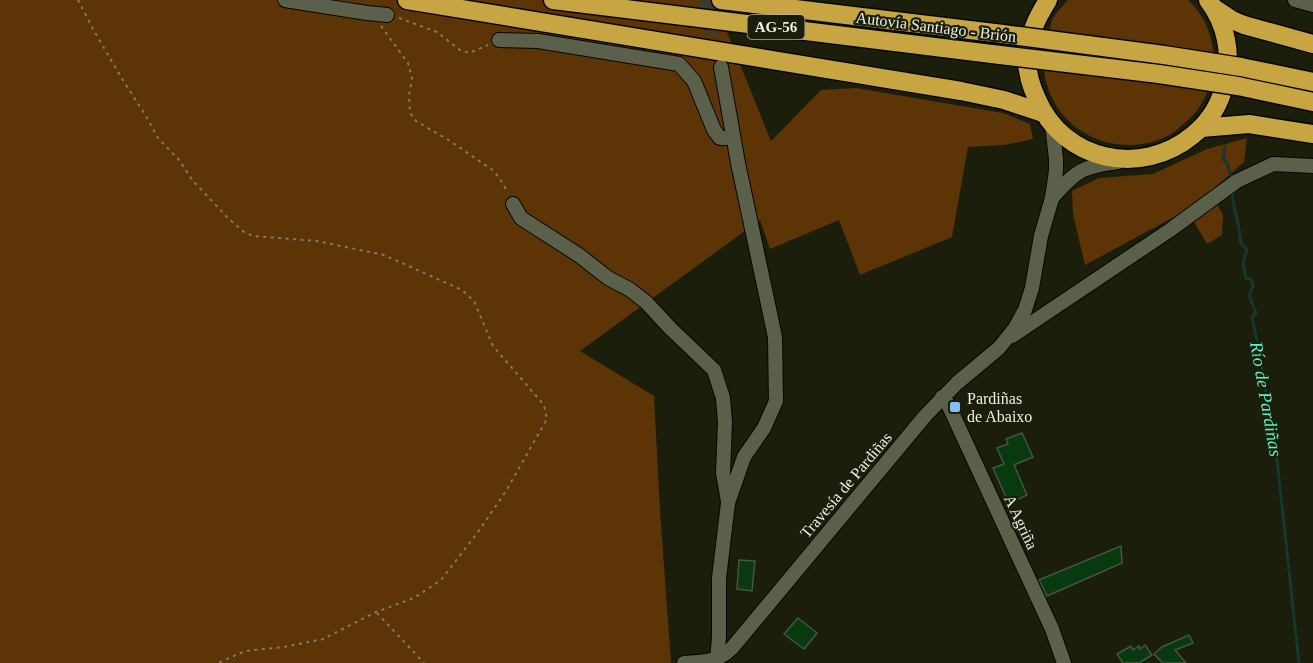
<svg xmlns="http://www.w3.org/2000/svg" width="1313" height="663" viewBox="0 0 1313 663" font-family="Georgia,serif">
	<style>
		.green { fill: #5c3405 }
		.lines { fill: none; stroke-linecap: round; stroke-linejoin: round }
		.stream { stroke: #15372d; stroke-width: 3 }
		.building { fill: #09390e; stroke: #455544; stroke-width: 1.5 }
		.minor-tunnel { stroke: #3a3d2b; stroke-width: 14; stroke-dasharray: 14 7; stroke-linecap: butt }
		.minor-casing { stroke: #060800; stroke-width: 16 }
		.highway-casing { stroke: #060800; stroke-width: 21 }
		.path { stroke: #797d6d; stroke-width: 2; stroke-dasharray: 3 4.5; stroke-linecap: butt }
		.minor { stroke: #5b604b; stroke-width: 14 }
		.highway { stroke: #c6a542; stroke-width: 18 }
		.highway-bridge-casing { stroke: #060800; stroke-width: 21; stroke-linecap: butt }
		.highway-bridge { stroke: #c6a542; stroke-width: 18 }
		.poi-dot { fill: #84bcfb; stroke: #1a1e0b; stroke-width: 2 }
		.labels { text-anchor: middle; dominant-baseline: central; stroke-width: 4.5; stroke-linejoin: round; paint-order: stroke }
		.shield { fill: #1a1e0b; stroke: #adb0a2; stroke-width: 1.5 }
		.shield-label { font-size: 15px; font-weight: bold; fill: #ecefe3 }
		.street-label { font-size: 16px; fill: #ecefe3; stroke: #1a1e0b }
		.poi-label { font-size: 16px; fill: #ecefe3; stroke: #1a1e0b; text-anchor: start }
		.water-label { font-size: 18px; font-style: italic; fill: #5cf0c7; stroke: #1a1e0b }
	</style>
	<rect width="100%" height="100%" fill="#1a1e0b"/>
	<!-- green -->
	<g class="green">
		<path d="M0,0H714L771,141L821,90L856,88L1003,113L1030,124L1033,139L1005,145L968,147L952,237L860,275L839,220L770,249L760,220L580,351L654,396L660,510L671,663H0Z"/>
		<path d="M1068,0H1188C1208,18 1218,48 1212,75C1207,99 1199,112 1179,128C1165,140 1147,145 1129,145C1069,145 1028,87 1049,31C1050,27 1051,22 1053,18C1057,11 1063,6 1068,0Z"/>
		<path d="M1247,138L1244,162L1210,192L1223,215L1222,235L1207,244L1187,210L1085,265L1073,214L1072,191L1099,178L1153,174L1207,149Z"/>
	</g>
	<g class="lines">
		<!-- stream -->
		<g class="stream">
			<path d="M1225,147L1223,158L1227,163L1232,179"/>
			<path d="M1232,191C1232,209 1241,224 1240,242L1247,250L1243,263L1246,278L1251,279L1253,285C1253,287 1251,290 1250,293C1248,299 1255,307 1256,313L1252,317L1258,345L1277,460L1299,663"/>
		</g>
	</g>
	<!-- building -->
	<g class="building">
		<path d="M1022,433L1033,457L1014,465L1027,495L1009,504L993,468L1004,464L997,448L1008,444L1006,439Z"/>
		<path d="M1121,546L1122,563L1047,596L1039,580Z"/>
		<path d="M739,560L755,561L752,591L737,589Z"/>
		<path d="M798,618L817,633L804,649L784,634Z"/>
		<path d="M1189,635L1193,643L1175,650L1186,663H1163L1154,654L1162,647Z"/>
		<path d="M1145,645L1152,655L1139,663H1123L1117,654L1131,646L1133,650L1139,646L1140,649Z"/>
	</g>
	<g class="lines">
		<!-- minor-tunnel -->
		<path class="minor-tunnel" d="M705,0L719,59"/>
		<defs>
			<g id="minor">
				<path d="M285,0L367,13L387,15"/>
				<path d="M1295,0L1313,5"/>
				<path d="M499,40L538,41L679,64L694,81L714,130L720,138H733"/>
				<path d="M1052,198C1077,170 1081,167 1118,162"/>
				<path d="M513,204L521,218L580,256L608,278L629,289L646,302L670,328L714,370L723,398L725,422L723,473L728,501"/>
				<path d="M1012,336L1170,230L1237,181L1273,164L1313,166"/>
				<path d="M942,397L948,404L1052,629L1064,663"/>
				<path d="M684,663C702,662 718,662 732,648L925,416L957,383L999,348L1015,328L1025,310L1032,288L1041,236L1052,198L1056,171V159L1052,125"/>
				<path d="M717,663L719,636V578L728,503L744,457L764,428L776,401L775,337L738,163L721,67"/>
			</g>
			<g id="highway">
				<path d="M407,0L961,91L1004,100L1043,113"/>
				<path d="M553,0L1000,55"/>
				<path d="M721,0L1003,34"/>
				<path d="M1048,0C1037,18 1031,30 1028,50C1025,66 1030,84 1037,99C1063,161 1141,178 1193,135C1209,122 1221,103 1225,82C1232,53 1226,24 1208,0"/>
				<path d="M1214,8L1232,20L1244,25L1313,44"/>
				<path d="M1241,67L1313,82"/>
				<path d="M1238,86L1313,102"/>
				<path d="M1201,128L1249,124L1313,134"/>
			</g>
		</defs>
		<!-- minor casing -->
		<use href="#minor" class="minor-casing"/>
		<!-- highway casing -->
		<use href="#highway" class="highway-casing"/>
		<!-- path -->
		<g class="path">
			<path d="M78,0L94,31L124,82L146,116L158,138L179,160L193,181L227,217L244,232L253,236L317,241L384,255L462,290L474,301L493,346L544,405L547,419L506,491L478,532L441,580L414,598L376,612L323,639L284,647L245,651L218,663"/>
			<path d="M399,18L437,32L460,50L469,53L488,45"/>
			<path d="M381,26L408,63L412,78L409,96L410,113L416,121L450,141L494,171L502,182L508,193"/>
			<path d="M377,613L424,663"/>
		</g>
		<!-- minor -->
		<use href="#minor" class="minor"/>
		<!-- highway -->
		<use href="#highway" class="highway"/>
		<defs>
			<g id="highway-bridge">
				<path d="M1003,34L1164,55L1241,67"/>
				<path d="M1000,55L1159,74L1238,86"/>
			</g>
		</defs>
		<!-- highway-bridge casing -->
		<use href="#highway-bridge" class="highway-bridge-casing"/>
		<!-- highway-bridge -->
		<use href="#highway-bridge" class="highway-bridge"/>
	</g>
	<!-- markers -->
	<rect class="poi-dot" x="949" y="401" width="12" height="12" rx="3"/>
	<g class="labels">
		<!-- shield labels -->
		<rect class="shield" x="747.5" y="15" width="57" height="24" rx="4.5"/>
		<g class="shield-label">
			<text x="776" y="27">AG-56</text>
		</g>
		<!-- street labels -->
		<g class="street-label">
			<text transform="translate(936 27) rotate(7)">Autovía Santiago - Brión</text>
			<text transform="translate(846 485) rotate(-50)">Travesía de Pardiñas</text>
			<text transform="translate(1021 522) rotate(65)">A Agriña</text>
		</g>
		<!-- poi labels -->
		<g class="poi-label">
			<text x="967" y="398">Pardiñas<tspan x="967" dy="18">de Abaixo</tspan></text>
		</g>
		<!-- water labels -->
		<g class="water-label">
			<text transform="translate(1266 399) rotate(80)">Río de Pardiñas</text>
		</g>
	</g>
</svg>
